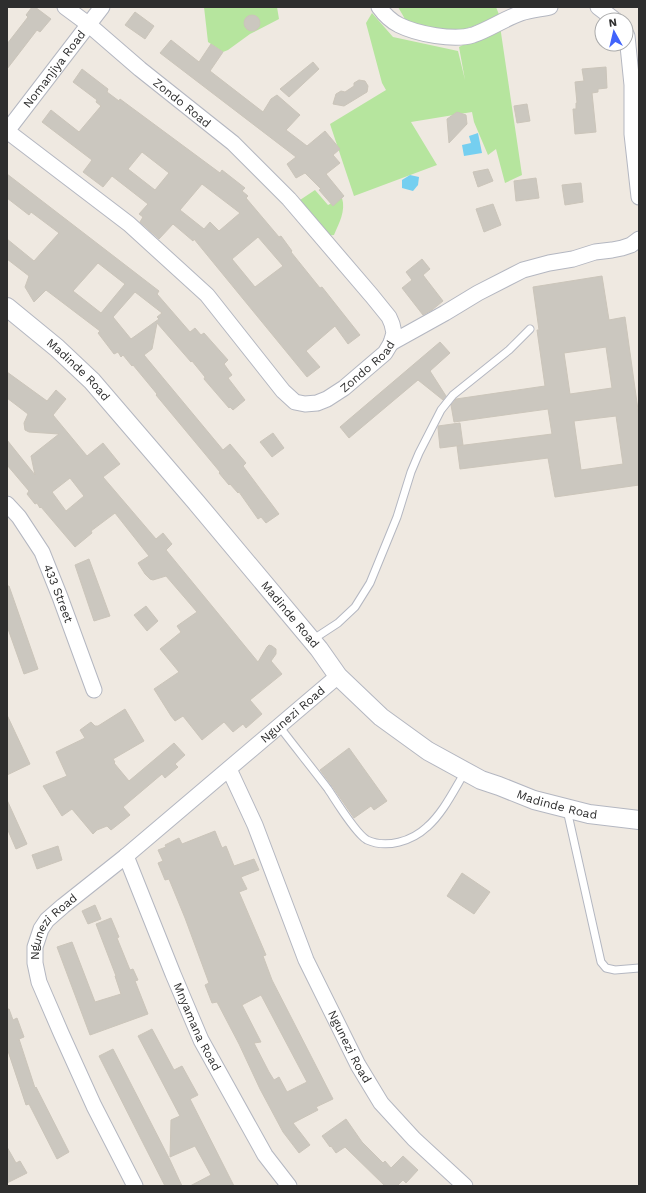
<svg xmlns="http://www.w3.org/2000/svg" width="646" height="1193" viewBox="0 0 646 1193" font-family="'Work Sans',sans-serif">
	<style>
		.green { fill: #b6e59e }
		.water { fill: #75cff0 }
		.building { fill: #cbc7bf; stroke: #cbc5ba; fill-rule: evenodd }
		.lines { fill: none; stroke-linecap: round; stroke-linejoin: round }
		.service-casing { stroke: #b4b7c1; stroke-width: 9 }
		.minor-casing { stroke: #b4b7c1; stroke-width: 17 }
		.tertiary-casing { stroke: #b4b7c1; stroke-width: 20 }
		.service { stroke: #fff; stroke-width: 7 }
		.minor { stroke: #fff; stroke-width: 15 }
		.tertiary { stroke: #fff; stroke-width: 18 }
		.labels { text-anchor: middle; dominant-baseline: central; stroke-width: 3; stroke-linejoin: round; paint-order: stroke }
		.street-label { font-size: 12px; fill: #2e2e2e; stroke: #fff }
	</style>
	<rect width="100%" height="100%" fill="#efe9e1"/>
	<!-- green -->
	<g class="green">
		<path d="M204,7H277L279,19L250,34L228,50L223,52L208,42Z"/>
		<path d="M398,7H410V8L496,7L500,17L456,32L409,26Z"/>
		<path d="M372,13L393,37L458,51L465,80L459,47L500,26L522,175L505,183L496,149L488,155L474,122L472,112L411,122L437,165L354,196L330,124L386,90L382,83L366,23Z"/>
		<path d="M315,190L328,205L342,198C346,211 339,223 334,235L325,236L297,202Z"/>
	</g>
	<!-- water -->
	<g class="water">
		<path d="M478,133L482,153L464,156L462,145L471,143L469,136Z"/>
		<path d="M410,175L419,177L418,185L413,191L402,188V180Z"/>
	</g>
	<!-- building -->
	<g class="building">
		<path d="M32,7H35L51,19L40,32L37,30L7,69V44L28,17L26,15Z"/>
		<path d="M135,12L154,26L145,39L125,25Z"/>
		<circle cx="252" cy="23" r="8"/>
		<path d="M171,40L199,62L211,44L223,52L210,71L263,112L271,99L277,95L300,115L286,130L307,146L325,131L340,149L333,155L340,163L326,174L344,196L333,206L319,190L321,189L305,173L296,178L287,164L296,157L160,53Z"/>
		<path d="M313,62L319,69L289,97L280,89Z"/>
		<path d="M606,67L607,88L598,89V92L592,93L596,132L575,134L573,109H576V103H577L575,82L584,81L582,69Z"/>
		<path d="M82,69L108,89L107,92L119,101L120,99L220,173L222,170L245,188L242,191L248,196L246,198L279,237L281,236L292,251L291,252L320,288L322,287L360,335L348,344L335,326L306,351L320,367L307,377L194,239L193,241L173,224L159,239L140,222L143,217L139,214L148,204L112,176L103,187L83,172L92,160L42,122L51,110L79,132L101,106L96,102L97,100L73,82ZM142,152L169,173L155,190L128,169ZM202,184L240,213L219,231L210,222L204,229L180,210ZM258,237L283,266L255,287L232,259Z"/>
		<path d="M359,80L365,81L368,86L367,92L344,106L333,104L336,94L341,91L345,92L354,86V83Z"/>
		<path d="M527,104L530,121L517,123L514,106Z"/>
		<path d="M457,112L466,115L467,124L449,143L447,119Z"/>
		<path d="M488,169L493,181L478,187L473,172Z"/>
		<path d="M7,174L159,291L157,294L190,332L195,328L201,335L204,333L228,360L224,364L232,375L228,378L245,400L233,410L230,407L229,408L204,379L205,377L192,361L191,362L157,323L152,349L144,355L223,450L230,444L246,463L243,466L279,514L266,523L261,517L258,519L239,492L238,493L230,484L229,485L219,473L220,472L156,395L157,394L133,365L132,366L123,355L121,357L118,352L114,354L98,333L100,331L46,290L34,302L25,287L29,276L7,259V239L34,261L59,233L31,212L29,215L7,198ZM98,263L125,284L101,313L73,291ZM135,292L162,313L157,317L159,319L131,339L113,317Z"/>
		<path d="M536,178L539,198L516,201L514,181Z"/>
		<path d="M581,183L583,202L565,205L562,185Z"/>
		<path d="M493,204L501,225L484,232L476,209Z"/>
		<path d="M422,259L430,269L423,275L443,301L432,310L423,315L402,288L412,280L406,272Z"/>
		<path d="M602,276L609,320L625,317L639,417V485L555,497L548,458L460,469L457,446L552,434L548,409L454,422L451,405L456,399L545,386L537,330H539L533,287ZM606,347L612,388L570,394L564,353ZM616,416L623,464L581,470L574,421Z"/>
		<path d="M440,342L450,353L430,371L446,396L443,400L418,380L349,438L340,427Z"/>
		<path d="M7,372L47,401L56,390L66,399L53,415L87,456L103,443L120,464L103,477L156,539L163,533L172,544L166,550L258,662L267,647L269,645L272,646L276,649V654L271,661L282,674L250,700L262,714L246,728L243,724L233,732L224,722L202,740L183,716L175,721L171,716L154,689L179,672L160,649L181,632L177,626L197,612L166,576L153,580L150,579L145,574L138,563L149,556L115,513L91,531L92,533L75,547L41,507L40,508L37,503L35,504L27,494L29,491L7,465V440L35,475L31,456L59,434L29,432L25,430L24,423L28,414L7,398ZM70,478L84,496L66,511L52,492Z"/>
		<path d="M460,423L463,445L440,448L438,428V426Z"/>
		<path d="M273,433L284,448L272,457L260,442Z"/>
		<path d="M89,559L110,616L94,621L75,565Z"/>
		<path d="M7,586H9L38,669L24,674L7,626Z"/>
		<path d="M146,606L158,621L147,631L134,615Z"/>
		<path d="M125,709L144,741L113,759L115,762L114,763L129,781L174,743L185,755L175,764L178,767L165,778L162,774L123,807L130,815L111,830L107,826L97,830L93,834L72,809L62,816L43,786L67,776L56,752L85,738L80,730L91,722L95,726H98Z"/>
		<path d="M7,715L30,764L7,775Z"/>
		<path d="M349,748L387,801L374,810L371,806L354,818L332,786L320,770Z"/>
		<path d="M7,800L27,844L16,849L7,828Z"/>
		<path d="M215,831L222,848L226,846L234,866L254,859L259,870L241,877L247,889L239,892L266,955L263,956L272,980L333,1099L316,1107L318,1110L293,1123L310,1145L299,1153L283,1132L260,1089L239,1044L217,1002L212,1003L205,985L209,983L185,918L169,879L165,880L158,863L163,861L158,850L166,847L165,845L179,838L182,844ZM261,995L307,1082L287,1092L279,1077L274,1080L269,1072L254,1043L261,1042L242,1005Z"/>
		<path d="M58,846L62,860L37,869L32,855Z"/>
		<path d="M462,873L490,892L474,914L447,896Z"/>
		<path d="M95,905L101,919L88,924L82,911Z"/>
		<path d="M111,918L119,937L117,938L130,970L133,969L138,980L135,981L148,1014L90,1035L57,947L72,942L95,1002L121,994L115,976H116L96,924Z"/>
		<path d="M7,1009H9L13,1020L17,1018L24,1037L19,1039L35,1088L36,1087L69,1152L57,1159L29,1104L26,1105L7,1048Z"/>
		<path d="M152,1029L174,1070L182,1066L198,1095L190,1099L234,1186H190L211,1175L195,1146L170,1157L171,1120L180,1116L138,1036Z"/>
		<path d="M113,1049L169,1158L182,1186H165L141,1139L99,1056Z"/>
		<path d="M346,1119L362,1142L383,1163L385,1161L391,1168L403,1156L418,1170L406,1183L403,1180L397,1186H385L345,1147L336,1153L331,1146L330,1147L322,1136Z"/>
		<path d="M7,1147L16,1163L20,1161L27,1173L7,1183Z"/>
	</g>
	<g class="lines">
		<defs>
			<g id="service">
				<path d="M312,640L338,623L355,607L370,583L397,517L411,472L419,453L441,410L453,395L509,350L530,329"/>
				<path d="M279,726C295,747 312,768 328,789C336,801 356,834 367,840C387,849 412,841 427,827C443,813 454,790 465,772"/>
				<path d="M567,810L601,962L606,968L615,970L639,968"/>
			</g>
			<g id="minor">
				<path d="M379,7C384,14 391,21 399,25C417,34 454,41 473,35C490,29 504,19 521,13C530,10 541,9 550,7"/>
				<path d="M598,7L615,20"/>
				<path d="M626,34L627,36L632,85V134L639,197"/>
				<path id="s1" d="M7,131L129,224L207,295L283,391L295,402L305,404L317,403L327,399L344,388L385,353L391,343L394,333L392,324L389,317L372,296L289,199L233,143L140,69L88,24L65,7"/>
				<path id="s2" d="M7,131L102,7"/>
				<path d="M391,343L445,313L478,293L523,270L549,263L573,259L595,252L612,250L622,248L631,245L639,239"/>
				<path id="s3" d="M7,504L19,517L42,552L60,597L94,690"/>
				<path id="s4" d="M229,769L255,825L306,960L358,1065L381,1103L414,1139L465,1186"/>
				<path id="s5" d="M126,856L173,974L201,1040L265,1155L289,1186"/>
				<path id="s6" d="M135,1186L94,1106L61,1033L39,982L35,963V947L41,929L47,920L63,906L126,856L338,676"/>
			</g>
			<g id="tertiary">
				<path id="s7" d="M7,307L57,348L92,381L196,502L319,649L338,676L381,717L428,751L481,780L499,786L534,800L589,814L639,820"/>
			</g>
		</defs>
		<!-- service casing -->
		<use href="#service" class="service-casing"/>
		<!-- minor casing -->
		<use href="#minor" class="minor-casing"/>
		<!-- tertiary casing -->
		<use href="#tertiary" class="tertiary-casing"/>
		<!-- service -->
		<use href="#service" class="service"/>
		<!-- minor -->
		<use href="#minor" class="minor"/>
		<!-- tertiary -->
		<use href="#tertiary" class="tertiary"/>
	</g>
	<g class="labels">
		<!-- street labels -->
		<g class="street-label">
			<text stroke="none"><textPath href="#s2" startOffset="78">Nomanjiya Road</textPath></text>
			<text transform="translate(182 103) rotate(39)">Zondo Road</text>
			<text stroke="none"><textPath href="#s1" startOffset="483">Zondo Road</textPath></text>
			<text stroke="none"><textPath href="#s7" startOffset="95">Madinde Road</textPath></text>
			<text stroke="none"><textPath href="#s3" startOffset="104">433 Street</textPath></text>
			<text stroke="none"><textPath href="#s7" startOffset="419">Madinde Road</textPath></text>
			<text stroke="none"><textPath href="#s6" startOffset="611">Ngunezi Road</textPath></text>
			<text stroke="none"><textPath href="#s7" startOffset="755">Madinde Road</textPath></text>
			<text stroke="none"><textPath href="#s6" startOffset="288">Ngunezi Road</textPath></text>
			<text stroke="none"><textPath href="#s5" startOffset="185">Mnyamana Road</textPath></text>
			<text stroke="none"><textPath href="#s4" startOffset="303">Ngunezi Road</textPath></text>
		</g>
	</g>
	<!-- border -->
	<rect width="646" height="1193" fill="none" stroke="#2e2e2e" stroke-width="16"/>
	<!-- north arrow -->
	<g transform="translate(614 32) rotate(352)"><circle r="19" fill="#ffffff" stroke="#ababab"/>
	<path d="M0-3L7 15L0 10L-7 15Z" fill="#4264fb"/>
	<text y="-6" font-size="11" font-weight="bold" text-anchor="middle" fill="#2e2e2e">N</text>
	</g>
</svg>
